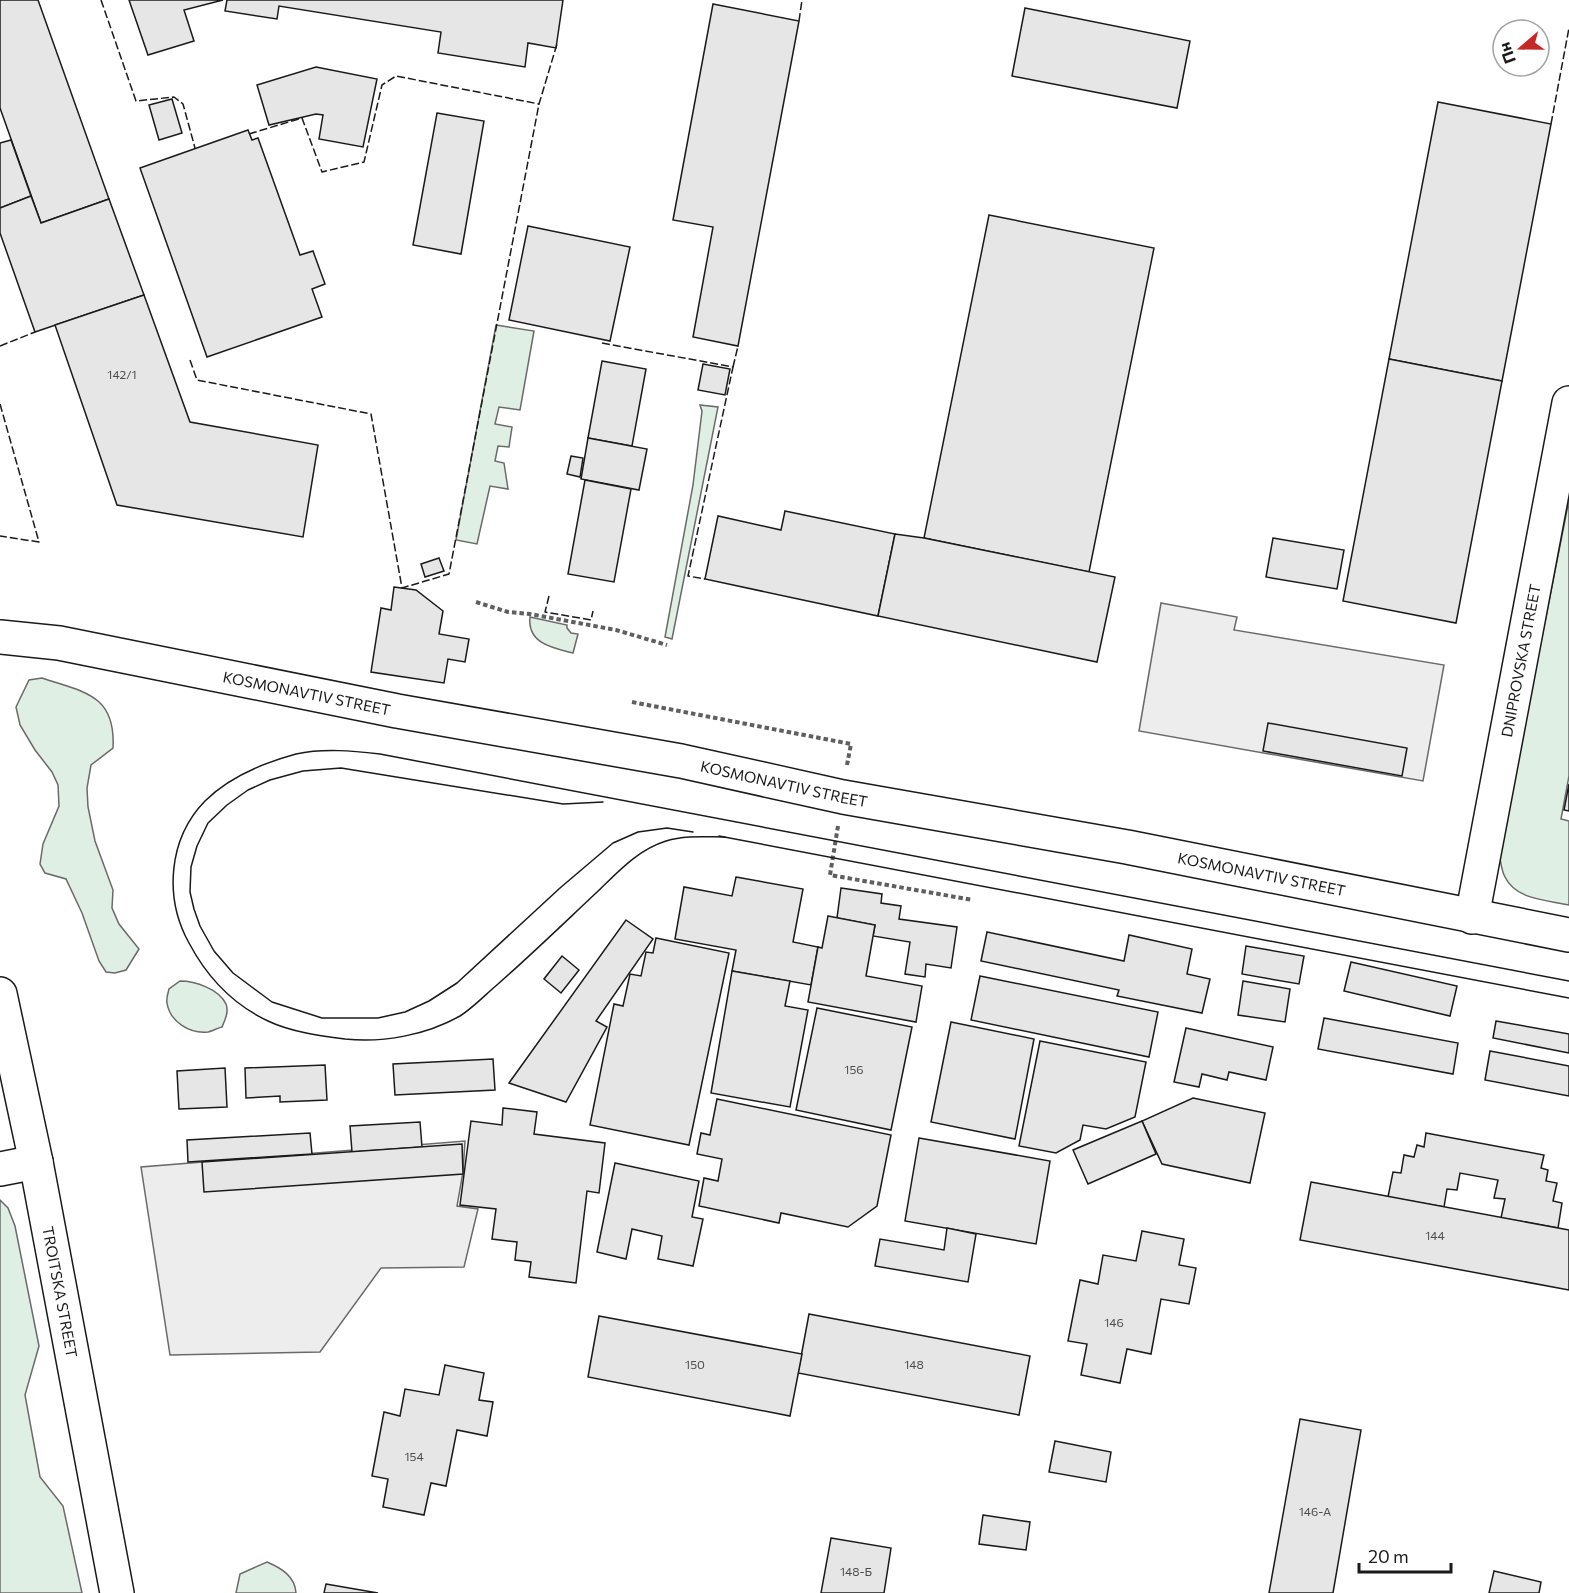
<svg xmlns="http://www.w3.org/2000/svg" width="1569" height="1593" viewBox="0 0 1569 1593" font-family="Commissioner,sans-serif">
	<style>
		.green { fill: #e0efe3; stroke: #6a6a6a; stroke-width: 1.5 }
		.parking { fill: #ededed; stroke: #6a6a6a; stroke-width: 1.5 }
		.building { fill: #e6e6e6; stroke: #1a1a1a; stroke-width: 1.5 }
		.lines { fill: none; stroke-linecap: round; stroke-linejoin: round }
		.minor-casing { stroke: #1a1a1a; stroke-width: 36 }
		.major-casing { stroke: #1a1a1a; stroke-width: 36 }
		.path { stroke: #5f5f5f; stroke-width: 4; stroke-dasharray: 4.5 3; stroke-linecap: butt }
		.minor { stroke: #fff; stroke-width: 33 }
		.major { stroke: #fff; stroke-width: 33 }
		.tram { stroke: #1a1a1a; stroke-width: 1.5 }
		.fence { stroke: #1a1a1a; stroke-width: 1.5; stroke-dasharray: 8 3; stroke-linecap: butt }
		.labels { text-anchor: middle; dominant-baseline: central; stroke-width: 4.5; stroke-linejoin: round; paint-order: stroke }
		.number-label { font-size: 12px; fill: #4d4d4d }
		.street-label { font-size: 15px; fill: #1a1a1a; stroke: #fff }
	</style>
	<rect width="100%" height="100%" fill="#fff"/>
	<!-- green -->
	<g class="green">
		<path d="M496,325L534,331L520,410L499,407L495,424L512,427L509,447L498,446L495,461L504,463L508,489L490,486L477,544L456,540Z"/>
		<path d="M700,405L718,407L672,639L665,637L693,485L702,411Z"/>
		<path d="M1569,500V776L1561,819L1569,821V905C1547,900 1516,900 1505,877C1501,870 1501,861 1499,854Z"/>
		<path d="M530,617L567,625V628L571,633L578,634L573,653C554,648 527,644 530,617Z"/>
		<path d="M42,678C83,692 116,694 113,748L91,765L87,788L88,807L95,841L113,890L112,908L119,924L139,949L126,970L115,973L106,972L99,961L82,913L66,879L45,873L40,864L43,844L59,806L58,785L52,772L35,750L20,725L16,707L29,680Z"/>
		<path d="M180,981C195,981 219,989 226,1004C229,1012 225,1020 222,1027C218,1028 212,1031 208,1032C190,1034 170,1022 167,1003C166,999 168,993 169,989Z"/>
		<path d="M0,1200L8,1208L15,1226L39,1346L25,1395L40,1477L63,1506L82,1593H0Z"/>
		<path d="M267,1562C281,1568 295,1576 296,1593H236L240,1574Z"/>
	</g>
	<!-- parking -->
	<g class="parking">
		<path d="M1161,603L1237,617L1234,630L1444,665L1423,781L1139,731Z"/>
		<path d="M465,1141L463,1172L457,1206L478,1209L464,1267L381,1268L320,1352L170,1355L141,1167Z"/>
	</g>
	<!-- building -->
	<g class="building">
		<path d="M0,0H38L109,199L41,223L0,108Z"/>
		<path d="M129,0H223L184,10L194,41L148,55Z"/>
		<path d="M227,0H563L556,48L528,43L525,67L438,53L441,32L279,6L277,19L225,11Z"/>
		<path d="M713,4L799,21L738,346L693,337L713,227L673,220Z"/>
		<path d="M1025,8L1190,41L1177,108L1012,76Z"/>
		<path d="M316,67L377,79L363,147L319,139L323,115L316,114L269,125L257,85Z"/>
		<path d="M172,99L182,133L159,140L149,105Z"/>
		<path d="M1438,102L1551,124L1502,381L1389,359Z"/>
		<path d="M437,113L484,121L461,254L413,245Z"/>
		<path d="M248,130L252,140L258,138L300,255L313,251L325,284L312,289L322,317L207,357L140,168Z"/>
		<path d="M11,140L31,196L0,208V143Z"/>
		<path d="M31,196L41,223L109,199L144,295L35,332L0,233V208Z"/>
		<path d="M989,215L1154,248L1089,572L924,538Z"/>
		<path d="M528,226L630,247L610,341L509,320Z"/>
		<path d="M144,295L190,422L318,445L303,537L117,505L55,325Z"/>
		<path d="M1389,359L1502,381L1456,623L1343,601Z"/>
		<path d="M602,361L646,369L632,446L588,438Z"/>
		<path d="M703,364L730,369L725,395L698,390Z"/>
		<path d="M588,438L647,449L639,490L581,479Z"/>
		<path d="M571,456L583,458L580,477L567,474Z"/>
		<path d="M585,480L631,489L614,582L568,574Z"/>
		<path d="M785,511L895,534L878,616L705,579L718,516L781,530Z"/>
		<path d="M895,534L924,538L1115,577L1097,662L878,616Z"/>
		<path d="M1273,538L1344,550L1337,589L1266,577Z"/>
		<path d="M439,558L444,571L425,577L421,564Z"/>
		<path d="M394,587L416,590L443,611L439,634L469,639L465,662L448,659L444,683L371,672L381,608L391,610Z"/>
		<path d="M1268,723L1407,748L1402,776L1263,751Z"/>
		<path d="M1569,784V811L1564,810Z"/>
		<path d="M736,877L803,889L793,942L818,947L811,985L732,971L736,950L675,939L684,887L732,896Z"/>
		<path d="M841,888L882,894L881,903L901,906L899,919L957,927L951,968L926,964L925,977L905,974L910,942L873,936L875,925L837,918Z"/>
		<path d="M828,916L875,925L866,976L922,986L916,1022L808,1002L818,947L822,948Z"/>
		<path d="M626,920L653,939L596,1021L607,1027L566,1102L509,1083Z"/>
		<path d="M987,932L1124,961L1129,935L1192,949L1187,974L1210,979L1202,1013L1117,996L1119,990L981,961Z"/>
		<path d="M656,938L729,953L689,1145L590,1125L614,1004L623,1006L630,974L641,976L646,952L653,953Z"/>
		<path d="M1246,946L1304,956L1299,984L1242,974Z"/>
		<path d="M562,956L579,970L561,993L544,979Z"/>
		<path d="M1351,962L1457,986L1450,1016L1344,991Z"/>
		<path d="M732,971L790,981L785,1006L808,1010L790,1107L711,1093Z"/>
		<path d="M980,976L1158,1012L1149,1057L971,1020Z"/>
		<path d="M1243,981L1290,989L1285,1022L1238,1015Z"/>
		<path d="M817,1008L912,1027L891,1130L796,1110Z"/>
		<path d="M1324,1018L1458,1043L1453,1074L1318,1049Z"/>
		<path d="M1496,1021L1569,1034V1053L1493,1038Z"/>
		<path d="M951,1022L1034,1039L1015,1139L931,1122Z"/>
		<path d="M1186,1028L1273,1047L1266,1080L1229,1072L1227,1080L1202,1074L1199,1087L1174,1082Z"/>
		<path d="M1040,1041L1146,1062L1135,1117L1106,1129L1083,1125L1080,1140L1056,1153L1019,1146Z"/>
		<path d="M1490,1051L1569,1066V1096L1485,1080Z"/>
		<path d="M493,1059L495,1090L395,1095L393,1064Z"/>
		<path d="M325,1065L327,1100L280,1102V1096L246,1098L245,1068Z"/>
		<path d="M225,1068L227,1107L179,1109L177,1071Z"/>
		<path d="M1193,1098L1265,1113L1250,1183L1162,1164L1142,1121Z"/>
		<path d="M717,1099L891,1135L877,1206L848,1227L781,1213L779,1223L699,1206L704,1178L718,1181L722,1159L697,1154L701,1133L710,1135Z"/>
		<path d="M503,1108L537,1112L534,1134L605,1143L599,1193L587,1191L576,1283L529,1277L531,1262L515,1260L517,1242L492,1239L496,1209L460,1205L471,1121L502,1125Z"/>
		<path d="M1142,1121L1156,1154L1088,1184L1073,1150Z"/>
		<path d="M420,1122L422,1147L352,1152L350,1126Z"/>
		<path d="M310,1133L312,1154L188,1162L187,1140Z"/>
		<path d="M1426,1133L1544,1155L1541,1168L1548,1170L1546,1181L1557,1183L1553,1201L1562,1203L1558,1228L1501,1218L1505,1199L1494,1198L1498,1180L1460,1173L1457,1190L1447,1189L1444,1207L1388,1197L1393,1172L1401,1173L1404,1155L1414,1157L1417,1145L1424,1147Z"/>
		<path d="M919,1138L1050,1161L1036,1244L905,1221Z"/>
		<path d="M462,1144L463,1174L204,1192L202,1162Z"/>
		<path d="M615,1163L699,1181L692,1217L703,1219L693,1266L658,1259L662,1236L632,1229L626,1259L597,1252Z"/>
		<path d="M1311,1182L1569,1230V1290L1300,1240Z"/>
		<path d="M947,1228L976,1234L968,1282L875,1266L880,1239L944,1250Z"/>
		<path d="M1142,1231L1184,1239L1179,1265L1196,1268L1189,1304L1161,1299L1151,1354L1127,1349L1120,1383L1081,1375L1087,1344L1068,1341L1080,1280L1098,1284L1103,1255L1136,1261Z"/>
		<path d="M809,1314L1030,1356L1019,1415L798,1373Z"/>
		<path d="M599,1316L802,1354L790,1416L588,1377Z"/>
		<path d="M445,1365L484,1373L479,1400L493,1402L487,1436L457,1430L446,1486L431,1483L424,1515L383,1507L388,1479L372,1476L384,1412L400,1416L405,1389L439,1395Z"/>
		<path d="M1300,1419L1361,1430L1333,1593H1269Z"/>
		<path d="M1055,1441L1111,1452L1106,1482L1049,1472Z"/>
		<path d="M983,1515L1030,1522L1026,1550L979,1544Z"/>
		<path d="M831,1538L891,1548L884,1593H821Z"/>
		<path d="M1494,1571L1541,1582L1539,1593H1489Z"/>
		<path d="M326,1584L378,1593H324Z"/>
	</g>
	<g class="lines">
		<defs>
			<g id="minor">
				<path id="s1" d="M1472,917L1569,403"/>
				<path d="M0,1169L36,1162"/>
			</g>
			<g id="major">
				<path id="s2" d="M0,637L59,643L397,711L681,761L843,797L1127,847L1569,935"/>
				<path id="s3" d="M0,994L36,1162L117,1593"/>
			</g>
		</defs>
		<!-- minor casing -->
		<use href="#minor" class="minor-casing"/>
		<!-- major casing -->
		<use href="#major" class="major-casing"/>
		<!-- path -->
		<g class="path">
			<path d="M476,602L508,612L530,614L616,630L667,645"/>
			<path d="M632,702L851,744L847,765"/>
			<path d="M838,826L830,875L973,900"/>
		</g>
		<!-- minor -->
		<use href="#minor" class="minor"/>
		<!-- major -->
		<use href="#major" class="major"/>
		<!-- tram -->
		<g class="tram">
			<path d="M603,802L563,804L341,768L303,771L270,780L248,790L227,805L208,823L197,846L191,867L190,892L194,909L200,926L214,951L233,973L272,1002L322,1018H378L405,1012L429,1001L457,983L560,888L613,843L638,832L667,828L693,832"/>
			<path d="M719,836L1569,998"/>
			<path d="M725,837C706,837 685,835 666,841C637,850 617,873 596,893C563,924 531,955 498,984C486,994 473,1008 460,1016C426,1035 384,1043 345,1039C321,1036 291,1032 268,1021C234,1005 207,977 189,943C164,898 168,839 205,801C229,777 263,763 296,754C324,748 353,751 380,754L1569,981"/>
		</g>
		<!-- fence -->
		<g class="fence">
			<path d="M101,0L136,101L174,97L183,104L195,148"/>
			<path d="M799,21L802,0"/>
			<path d="M1551,124L1569,28"/>
			<path d="M249,134L302,118L322,172L364,162L382,85L396,76L539,104"/>
			<path d="M602,343L733,367L688,576L705,579"/>
			<path d="M0,346L35,332"/>
			<path d="M190,360L197,380L371,414L402,588L449,574L539,104L557,44"/>
			<path d="M733,367L738,346"/>
			<path d="M0,404L39,542L0,536"/>
			<path d="M549,596L545,612L591,620L593,611"/>
		</g>
	</g>
	<g class="labels">
		<!-- number labels -->
		<g class="number-label">
			<text x="122" y="374">142/1</text>
			<text x="854" y="1069">156</text>
			<text x="1435" y="1235">144</text>
			<text x="1114" y="1322">146</text>
			<text x="695" y="1364">150</text>
			<text x="914" y="1364">148</text>
			<text x="414" y="1456">154</text>
			<text x="1315" y="1511">146-А</text>
			<text x="856" y="1571">148-Б</text>
		</g>
		<!-- street labels -->
		<g class="street-label">
			<text stroke="none"><textPath href="#s1" startOffset="261">DNIPROVSKA STREET</textPath></text>
			<text stroke="none"><textPath href="#s2" startOffset="312">KOSMONAVTIV STREET</textPath></text>
			<text stroke="none"><textPath href="#s2" startOffset="798">KOSMONAVTIV STREET</textPath></text>
			<text stroke="none"><textPath href="#s2" startOffset="1284">KOSMONAVTIV STREET</textPath></text>
			<text stroke="none"><textPath href="#s3" startOffset="304">TROITSKA STREET</textPath></text>
		</g>
	</g>
	<!-- north arrow -->
	<g transform="translate(1521 48) rotate(250)"><circle r="28" fill="#ffffff" stroke="#a3a3a3" stroke-width="1.5"/>
	<path d="M0-4.5L10 22L0 15L-10 22Z" fill="#c62828"/>
	<text y="-9" font-size="16" font-weight="bold" text-anchor="middle" fill="#1a1a1a">Пн</text>
	</g>
	<!-- scale -->
	<path d="M1359 1563v9h92v-9" fill="none" stroke="#1a1a1a" stroke-width="3"/>
	<text x="1368" y="1563" font-size="18" fill="#1a1a1a" stroke="#ffffff" stroke-width="4.5" paint-order="stroke">20 m</text>
</svg>
